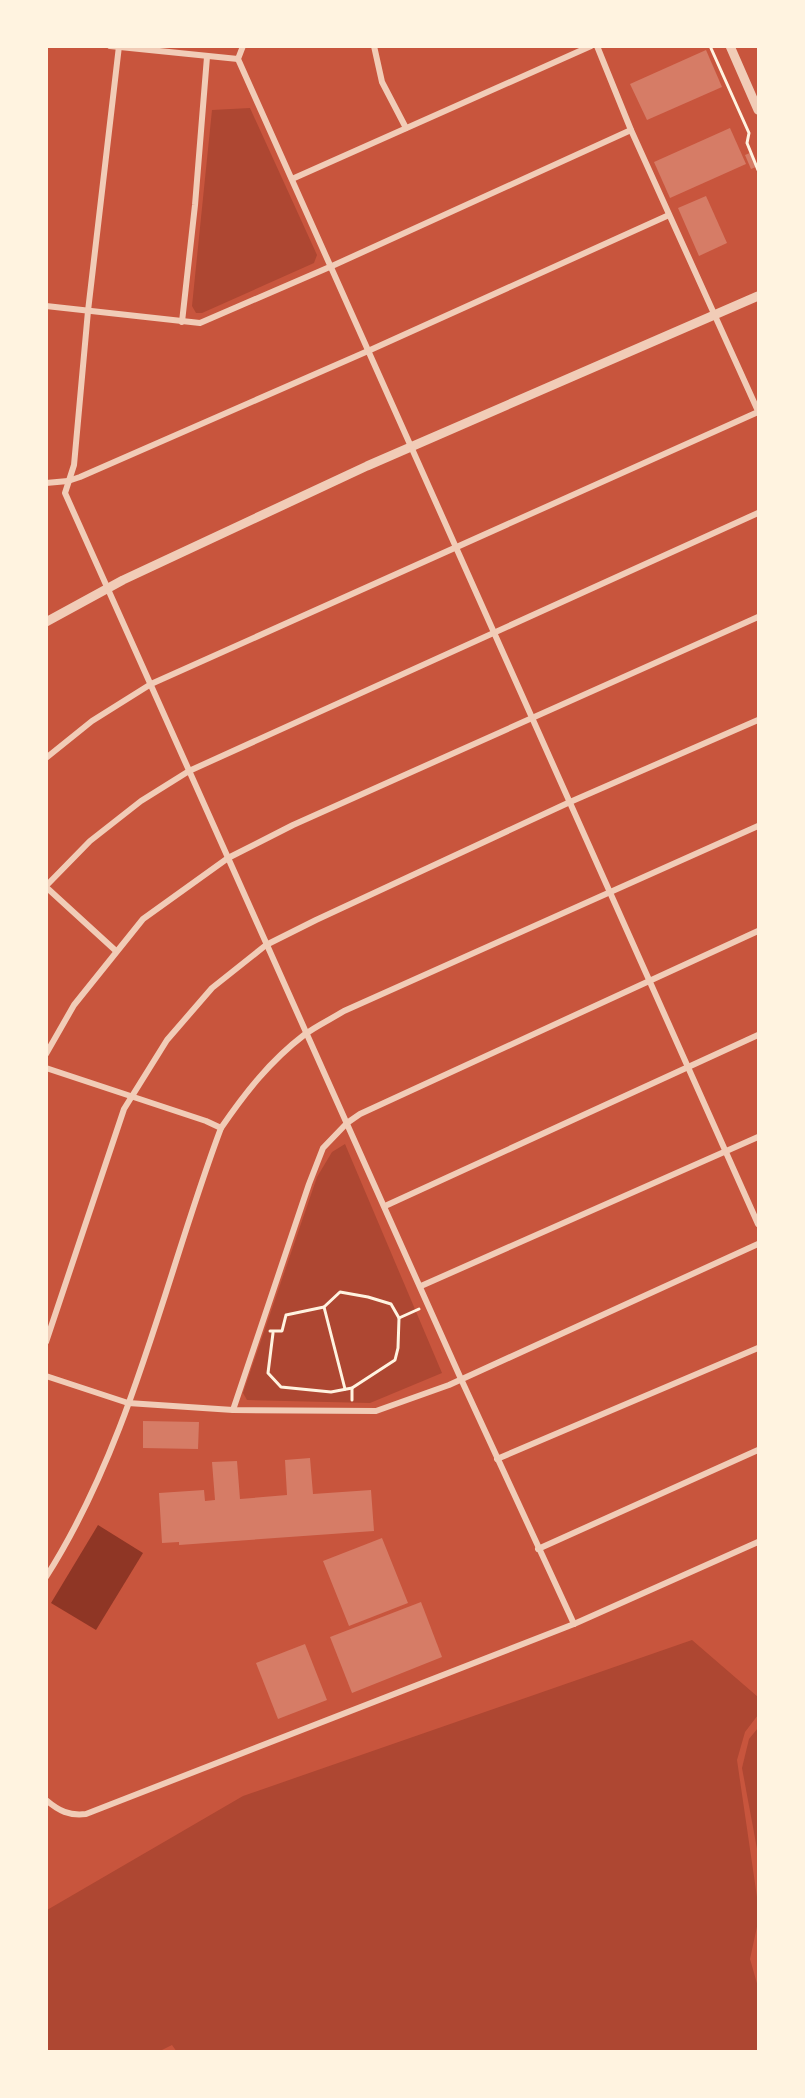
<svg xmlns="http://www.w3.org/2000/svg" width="805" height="2098" viewBox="0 0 805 2098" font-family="'Alegreya Sans',sans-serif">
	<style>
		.green { fill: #ae4732 }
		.water { fill: #8f3625 }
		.building { fill: #d67c66 }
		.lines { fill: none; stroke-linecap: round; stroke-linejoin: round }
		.path { stroke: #fff3e0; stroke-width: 3 }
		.minor { stroke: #f1ccb7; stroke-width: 6 }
		.tertiary { stroke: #f1ccb7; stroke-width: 9 }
	</style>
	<rect width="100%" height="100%" fill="#c8553d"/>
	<!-- green -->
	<g class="green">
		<path d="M250,108L317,255L314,263L202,313H196L192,306L212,110Z"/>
		<path d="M345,1144L442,1373L370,1403L247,1400L243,1393L317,1177L332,1152Z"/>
		<path d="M692,1640L758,1697V1715L745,1732L737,1760L758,1904V1922L750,1959L758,1987V2051L177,2052L172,2045L160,2051H47V1910L243,1796Z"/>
		<path d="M758,1728V1854L742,1768L749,1739Z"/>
	</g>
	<!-- water -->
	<path class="water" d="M98,1525L143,1553L96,1630L51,1603Z"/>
	<!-- building -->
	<g class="building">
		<path d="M706,50L722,87L647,120L630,84Z"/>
		<path d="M730,128L746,164L670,198L654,162Z"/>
		<path d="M750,153L756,167L751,169L745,155Z"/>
		<path d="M706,196L727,243L699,256L678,208Z"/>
		<path d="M143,1421L199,1422L198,1449L143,1448Z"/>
		<path d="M310,1458L313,1494L371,1490L374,1531L179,1545V1542L162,1543L159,1493L204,1490L205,1501L215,1500L212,1462L237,1461L240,1499L287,1495L285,1460Z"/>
		<path d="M382,1538L408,1603L349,1626L323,1561Z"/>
		<path d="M421,1602L442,1657L352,1693L330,1637Z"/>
		<path d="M305,1644L327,1700L278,1719L256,1663Z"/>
	</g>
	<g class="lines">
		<!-- path -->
		<g class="path">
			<path d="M710,46L749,133L747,143L758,170"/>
			<path d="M324,1307L345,1389"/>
			<path d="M399,1318L419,1309"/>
			<path d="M270,1331H282L286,1315L324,1307L340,1292L368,1297L391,1304L399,1318L398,1348L395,1360L352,1388L331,1392L281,1387L268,1373L273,1333"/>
			<path d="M352,1388V1400"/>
		</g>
		<!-- minor -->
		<g class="minor">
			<path d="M110,46L238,59"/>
			<path d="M119,46L88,311L74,465L65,493L461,1379L574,1624"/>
			<path d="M243,46L238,59L758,1224"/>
			<path d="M374,46L382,82L406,128"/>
			<path d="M597,46L631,130L758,411"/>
			<path d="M292,179L591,46"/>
			<path d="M46,306L200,323L332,266L631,130"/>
			<path d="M182,322L195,205L207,57"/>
			<path d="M46,483L68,481L80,477L368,351L669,215"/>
			<path d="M46,758L92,721L151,684L758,412"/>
			<path d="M46,886L90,841L141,801L189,771L758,513"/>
			<path d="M46,887L116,951"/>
			<path d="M46,1054L74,1005L143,919L228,858L293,825L758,617"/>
			<path d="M46,1068L206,1121L221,1128"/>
			<path d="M385,1206L758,1035"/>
			<path d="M421,1286L758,1137"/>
			<path d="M46,1342L124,1109L167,1040L212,988L266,945L316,920L570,802L758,720"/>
			<path d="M46,1376L128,1403L233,1410L376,1411L449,1385L758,1244"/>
			<path d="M233,1410L309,1184L323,1148L347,1123L360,1114L758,931"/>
			<path d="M497,1459L758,1348"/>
			<path d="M538,1549L758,1450"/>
			<path d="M46,1577C132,1442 165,1277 221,1128C245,1093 270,1061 304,1035C316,1026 331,1019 344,1011L758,826"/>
			<path d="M46,1800C59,1811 69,1816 86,1814L574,1624L758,1542"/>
		</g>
		<!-- tertiary -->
		<g class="tertiary">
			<path d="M730,46L758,110"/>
			<path d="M46,622L123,580L367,466L758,296"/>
		</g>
	</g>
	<!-- border -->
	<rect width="805" height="2098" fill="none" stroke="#fff3e0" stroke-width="96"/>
</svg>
